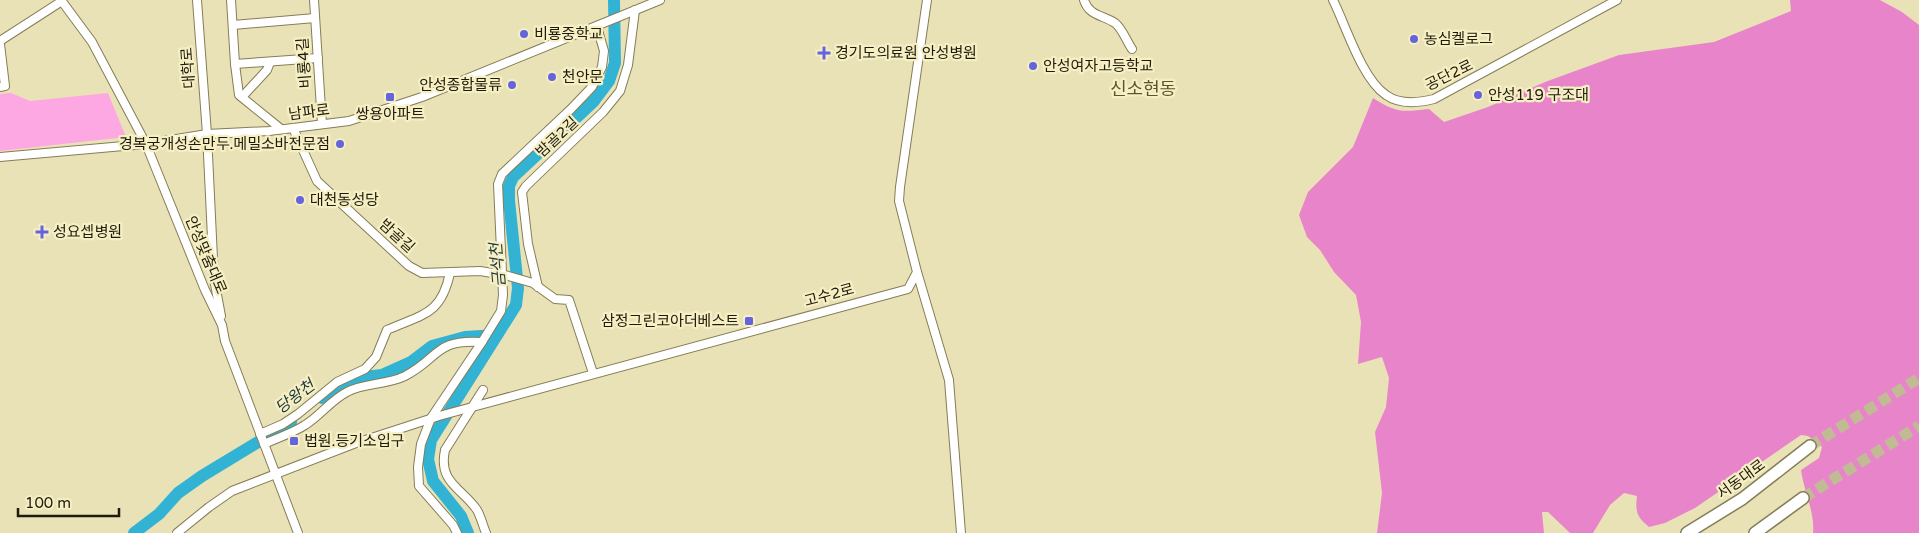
<svg xmlns="http://www.w3.org/2000/svg" width="1919" height="533" viewBox="0 0 1919 533" font-family="'Varela Round','Noto Sans KR',sans-serif">
	<style>
		.green { fill: #fda8e2 }
		.forest { fill: #e885ca }
		.lines { fill: none; stroke-linecap: round; stroke-linejoin: round }
		.river { stroke: #32b3d4; stroke-width: 12 }
		.highway-tunnel { stroke: #c1ba95; stroke-width: 11; stroke-dasharray: 11 5.5; stroke-linecap: butt }
		.minor-casing { stroke: #857d56; stroke-width: 10 }
		.highway-casing { stroke: #857d56; stroke-width: 14 }
		.minor { stroke: #fff; stroke-width: 8 }
		.highway { stroke: #fff; stroke-width: 11 }
		.poi-dot { fill: #6464dd; stroke: #f7efc4; stroke-width: 2 }
		.labels { text-anchor: middle; dominant-baseline: central; stroke-width: 4.5; stroke-linejoin: round; paint-order: stroke }
		.poi-label { font-size: 15px; fill: #1e1b0b; stroke: #f7efc4; text-anchor: start }
		.street-label { font-size: 15px; fill: #1e1b0b; stroke: #f7efc4 }
		.water-label { font-size: 16px; font-style: italic; fill: #1d373f; stroke: #f7efc4 }
		.quarter-label { font-size: 18px; fill: #5b542e; stroke: #f7efc4 }
	</style>
	<rect width="100%" height="100%" fill="#eae2b7"/>
	<!-- green -->
	<path class="green" d="M11,93L30,101L108,93L126,137L0,151V94Z"/>
	<!-- forest -->
	<path class="forest" d="M1790,0H1880L1902,12L1919,25V533H1813C1815,512 1804,492 1801,470L1819,458L1822,447L1808,436L1801,435L1695,508L1665,523L1649,527C1637,517 1635,512 1637,496L1624,493L1610,505L1593,533H1570L1548,512H1542L1544,533H1377L1382,493L1375,432L1386,407L1389,378L1382,357L1358,364L1361,322L1356,295L1334,272L1320,250L1307,237L1299,215L1308,192L1353,147L1373,98C1397,113 1401,112 1429,109L1444,122L1488,107L1545,82L1619,55L1714,42L1791,11Z"/>
	<g class="lines">
		<!-- river -->
		<g class="river">
			<path d="M322,398L333,390L355,378L382,375L411,362L432,346L465,337L497,335"/>
			<path d="M134,533L159,514L178,493L202,476L291,422"/>
			<path d="M468,533L461,516L433,481L428,459L431,440L516,305L518,288L509,200V186L513,177L594,101L609,81L615,63L614,0"/>
		</g>
		<!-- highway-tunnel -->
		<g class="highway-tunnel">
			<path d="M1810,446L1919,378"/>
			<path d="M1803,498L1919,426"/>
		</g>
		<defs>
			<g id="minor">
				<path d="M61,0L92,42L146,144L205,290L222,325L225,341L298,533"/>
				<path d="M197,0L207,134L214,279L221,316"/>
				<path d="M231,0L235,64L239,95L281,129"/>
				<path d="M314,0L322,124"/>
				<path d="M1084,0C1089,16 1103,15 1115,23C1122,28 1127,42 1132,49"/>
				<path d="M1333,0C1346,26 1362,79 1386,95C1400,105 1418,103 1434,99L1617,0"/>
				<path d="M233,25L315,18"/>
				<path d="M0,41L62,1"/>
				<path d="M0,44L5,86L0,87"/>
				<path d="M235,64L318,58"/>
				<path d="M242,97L267,70L270,62"/>
				<path d="M293,128L317,181L409,266L422,273L480,271L505,275L533,283L555,299L569,300L593,373"/>
				<path d="M0,157L146,144L207,134L269,131L349,121L422,97L660,0"/>
				<path d="M917,272L949,380L961,533"/>
				<path d="M538,287L528,244L522,192L526,186L603,112L620,91L628,65L635,10"/>
				<path d="M483,390L445,450C438,483 462,488 477,510C481,517 483,526 486,533"/>
				<path d="M260,434L283,424L298,414L337,382L365,369L376,357L387,330C423,314 441,315 450,273"/>
				<path d="M264,444C277,438 293,433 305,425C320,416 331,400 347,392C363,383 387,385 405,376C440,358 434,339 482,342L501,311L503,295L498,184L502,174L571,109L592,87L602,67L604,51L597,27"/>
				<path d="M177,533L209,507L232,491L356,443L439,416L908,289L917,272L899,201L900,187L927,0"/>
				<path d="M457,533L453,525L419,486L418,467L421,444L431,418L482,342"/>
			</g>
			<g id="highway">
				<path d="M1687,533L1742,499L1810,446"/>
				<path d="M1755,533L1803,498"/>
			</g>
		</defs>
		<!-- minor casing -->
		<use href="#minor" class="minor-casing"/>
		<!-- highway casing -->
		<use href="#highway" class="highway-casing"/>
		<!-- minor -->
		<use href="#minor" class="minor"/>
		<!-- highway -->
		<use href="#highway" class="highway"/>
	</g>
	<!-- markers -->
	<g class="poi-dot">
		<circle cx="524" cy="34" r="5"/>
		<circle cx="1414" cy="39" r="5"/>
		<path d="M821.5 45.5h5v5h5v5h-5v5h-5v-5h-5v-5h5z"/>
		<circle cx="1033" cy="66" r="5"/>
		<circle cx="552" cy="77" r="5"/>
		<circle cx="512" cy="85" r="5"/>
		<circle cx="1478" cy="95" r="5"/>
		<rect x="385" y="92" width="10" height="10" rx="2.5"/>
		<circle cx="340" cy="144" r="5"/>
		<circle cx="300" cy="200" r="5"/>
		<path d="M39.5 224.5h5v5h5v5h-5v5h-5v-5h-5v-5h5z"/>
		<rect x="744" y="316" width="10" height="10" rx="2.5"/>
		<rect x="289" y="436" width="10" height="10" rx="2.5"/>
	</g>
	<g class="labels">
		<!-- poi labels -->
		<g class="poi-label">
			<text x="534" y="34">비룡중학교</text>
			<text x="1424" y="39">농심켈로그</text>
			<text x="835" y="53">경기도의료원 안성병원</text>
			<text x="1043" y="66">안성여자고등학교</text>
			<text x="562" y="77">천안문</text>
			<text x="502" y="85" text-anchor="end">안성종합물류</text>
			<text x="1488" y="95">안성119 구조대</text>
			<text x="390" y="114" text-anchor="middle">쌍용아파트</text>
			<text x="330" y="144" text-anchor="end">경복궁개성손만두.메밀소바전문점</text>
			<text x="310" y="200">대천동성당</text>
			<text x="53" y="232">성요셉병원</text>
			<text x="739" y="321" text-anchor="end">삼정그린코아더베스트</text>
			<text x="304" y="441">법원.등기소입구</text>
		</g>
		<!-- street labels -->
		<g class="street-label">
			<text transform="translate(304 63) rotate(-94)">비룡4길</text>
			<text transform="translate(188 68) rotate(-94)">대학로</text>
			<text transform="translate(1449 75) rotate(-26)">공단2로</text>
			<text transform="translate(309 112) rotate(-7)">남파로</text>
			<text transform="translate(557 137) rotate(-43)">밤골2길</text>
			<text transform="translate(397 236) rotate(42)">밤골길</text>
			<text transform="translate(206 255) rotate(67)">안성맞춤대로</text>
			<text transform="translate(829 295) rotate(-15)">고수2로</text>
			<text transform="translate(1741 479) rotate(-36)">서동대로</text>
		</g>
		<!-- water labels -->
		<g class="water-label">
			<text transform="translate(498 265) rotate(-95)">금석천</text>
			<text transform="translate(295 397) rotate(-37)">당왕천</text>
		</g>
		<!-- quarter labels -->
		<g class="quarter-label">
			<text x="1143" y="89">신소현동</text>
		</g>
	</g>
	<!-- scale -->
	<path d="M18 508v8h101v-8" fill="none" stroke="#1e1b0b" stroke-width="2.5"/>
	<text x="25" y="508" font-size="15" fill="#1e1b0b" stroke="#f7efc4" stroke-width="4" paint-order="stroke">100 m</text>
</svg>
